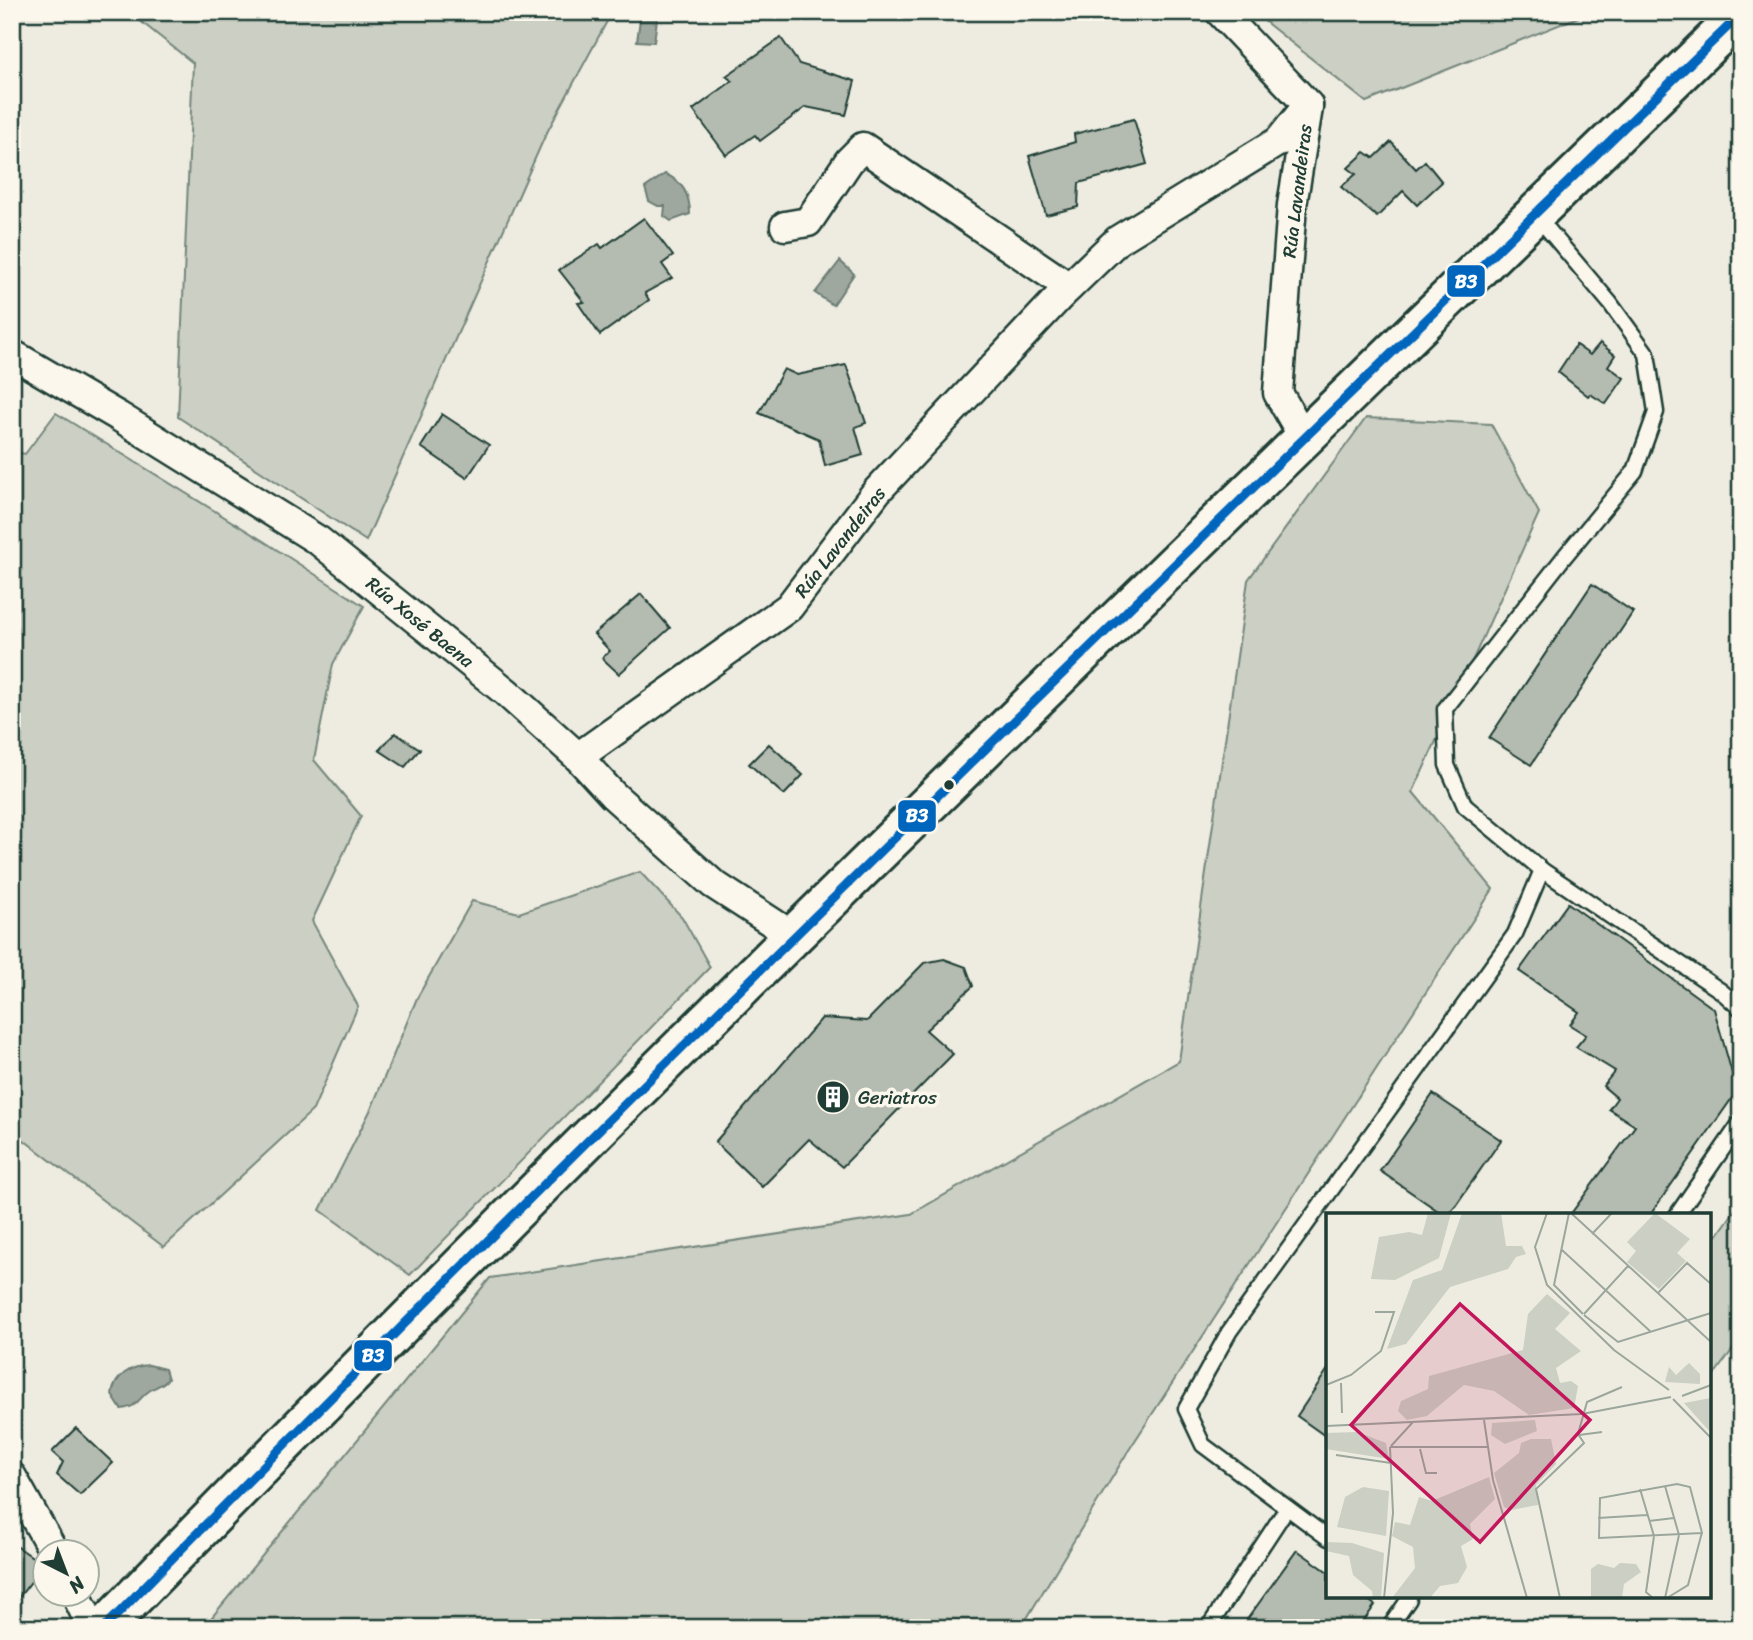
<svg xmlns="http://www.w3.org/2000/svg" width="1753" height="1640" viewBox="0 0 1753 1640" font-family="Sriracha,sans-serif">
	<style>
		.green { fill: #cbcfc4; stroke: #75867c; stroke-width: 2 }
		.water { fill: #9fa89f; stroke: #6c7d74; stroke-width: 2 }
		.building { fill: #b4bbb0; stroke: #1f3d34; stroke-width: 2 }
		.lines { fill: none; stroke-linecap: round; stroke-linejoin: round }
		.lane-casing { stroke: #1f3d34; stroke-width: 19 }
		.street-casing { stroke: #1f3d34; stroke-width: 33 }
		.secondary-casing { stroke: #1f3d34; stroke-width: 44 }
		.lane { stroke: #fbf7ec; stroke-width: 14 }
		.street { stroke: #fbf7ec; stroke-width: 28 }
		.secondary { stroke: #fbf7ec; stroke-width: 38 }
		.bus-1-casing { stroke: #fbf7ec; stroke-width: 14 }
		.bus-1 { stroke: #0065bd; stroke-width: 9 }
		.bus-dot { fill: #1f3d34; stroke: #fbf7ec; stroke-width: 2.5 }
		.labels { text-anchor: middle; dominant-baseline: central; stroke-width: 7; stroke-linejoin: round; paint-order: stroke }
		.street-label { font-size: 19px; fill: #1f3d34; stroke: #fbf7ec }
		.poi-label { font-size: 19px; fill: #1f3d34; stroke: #fbf7ec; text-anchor: start }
		.inset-road { fill: none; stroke: #9ba69c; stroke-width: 2 }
		.view { fill: #c2185b; fill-opacity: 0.15; stroke: #c2185b; stroke-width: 3.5 }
		.inset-edge { fill: none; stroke: #1f3d34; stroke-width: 3.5 }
		.line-badge { stroke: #fbf7ec; stroke-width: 2.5 }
		.badge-label { font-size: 19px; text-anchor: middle; font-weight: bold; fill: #fff }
	</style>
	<rect width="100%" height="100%" fill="#eeece1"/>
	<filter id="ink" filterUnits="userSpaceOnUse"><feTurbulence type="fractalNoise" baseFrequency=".0143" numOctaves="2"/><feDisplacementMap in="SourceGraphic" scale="14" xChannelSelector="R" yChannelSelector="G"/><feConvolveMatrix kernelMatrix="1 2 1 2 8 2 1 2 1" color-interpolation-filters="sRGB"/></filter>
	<g filter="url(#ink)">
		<!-- green -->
		<g class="green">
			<path d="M129,12H612L545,136L366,541L178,417L193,63Z"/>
			<path d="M1253,12H1591L1366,102Z"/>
			<path d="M56,413L265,542L364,606L333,664L314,760L361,816L312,921L358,1006L313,1110L164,1247L12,1131V451L25,454Z"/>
			<path d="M1366,418L1491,424L1539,513L1413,792L1493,889L1127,1453L1021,1628H203L490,1278L911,1214L1179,1061L1248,580Z"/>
			<path d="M640,872L682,917L710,967L410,1275L320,1210L372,1107L417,998L472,901L519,913Z"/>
			<path d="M1741,1202V1338L1714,1375L1709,1372V1247Z"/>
		</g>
		<!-- water -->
		<g class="water">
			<path d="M641,12H658L654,42L637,41Z"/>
			<path d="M665,174C682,181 690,195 690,214L671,221L664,216L665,206H658L649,201L645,188Z"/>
			<path d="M840,261L854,274L833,305L815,293Z"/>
			<path d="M149,1365L165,1369L168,1379C161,1386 156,1386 149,1391C137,1399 139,1407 121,1409L112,1395C114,1376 131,1366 149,1365Z"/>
		</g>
		<!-- building -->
		<g class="building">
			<path d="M781,38L799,64L855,81L846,115L806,107L760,141L755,135L726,155L693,110L732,81L726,76Z"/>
			<path d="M1134,119L1147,164L1079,183L1078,207L1046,215L1029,156L1075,142L1074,134Z"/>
			<path d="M1391,142L1416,169L1425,161L1442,182L1417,205L1403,191L1377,217L1341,187L1356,174L1348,168L1365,152L1374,158Z"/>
			<path d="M644,218L673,256L662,264L672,278L645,293L649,300L600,335L578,303L584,302L559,270L599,244L602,248Z"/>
			<path d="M1600,343L1615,355L1608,366L1624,378L1606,404L1590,394L1588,396L1558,372L1576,345L1590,355Z"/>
			<path d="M846,365L866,423L855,427L863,455L825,466L819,439L759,413L784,369L797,375Z"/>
			<path d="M442,414L489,445L467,478L421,447Z"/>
			<path d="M1592,584L1633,612L1531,765L1489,738Z"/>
			<path d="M641,594L670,628L619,674L602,658L610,651L594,634Z"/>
			<path d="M395,733L420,749L405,767L379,750Z"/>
			<path d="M769,744L803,775L784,795L749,764Z"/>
			<path d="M1568,903L1714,1009L1737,1091L1650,1215H1570L1635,1126L1609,1109L1617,1098L1603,1086L1615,1071L1576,1047L1586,1035L1570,1025L1579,1012L1519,971Z"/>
			<path d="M944,959L966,967L973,986L926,1030L953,1054L842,1167L809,1139L762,1187L715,1142L822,1018L867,1021L924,963Z"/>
			<path d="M1433,1094L1501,1140L1449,1215H1444L1380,1171Z"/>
			<path d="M1328,1369V1438L1297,1416Z"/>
			<path d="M76,1428L113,1463L80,1495L57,1475L63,1462L52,1452Z"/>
			<path d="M12,1543L44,1565L12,1606Z"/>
			<path d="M1297,1550L1328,1572V1596H1362L1375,1605L1359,1628H1241Z"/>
		</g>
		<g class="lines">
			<defs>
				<g id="lane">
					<path d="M1535,214L1610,303L1647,354L1656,412L1635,471L1564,557L1445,709L1447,765L1465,806L1542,870L1721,991L1741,1009"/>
					<path d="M1677,1215L1741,1122"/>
					<path d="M1328,1538L1203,1445L1186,1409L1229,1332L1515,934L1542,870"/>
					<path d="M1208,1628L1287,1508"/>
					<path d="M1389,1628L1409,1599"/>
				</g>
				<g id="street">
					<path d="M1220,12L1308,105"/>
					<path d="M785,226L808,222L849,161L863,147L1069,287"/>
					<path d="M12,354L118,416L319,541L506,692L578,757L613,795L713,884L793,936"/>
					<path d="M1304,438L1278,393L1292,205L1308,108"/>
					<path d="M578,757L789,607L877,491L1059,297L1118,240L1279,141L1308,105"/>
					<path d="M12,1477L54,1552"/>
					<path d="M76,1594L92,1628"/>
				</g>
				<path id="secondary" d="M104,1628C638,1078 1192,548 1741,14"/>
			</defs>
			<!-- lane casing -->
			<use href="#lane" class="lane-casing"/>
			<!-- street casing -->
			<use href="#street" class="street-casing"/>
			<!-- secondary casing -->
			<use href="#secondary" class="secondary-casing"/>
			<!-- lane -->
			<use href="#lane" class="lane"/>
			<!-- street -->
			<use href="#street" class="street"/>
			<!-- secondary -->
			<use href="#secondary" class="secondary"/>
			<defs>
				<path id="bus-1" d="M104,1628C640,1080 1191,548 1741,14"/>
			</defs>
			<!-- bus-1 casing -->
			<use href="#bus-1" class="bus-1-casing"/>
			<!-- bus-1 -->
			<use href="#bus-1" class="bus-1"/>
		</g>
	</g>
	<!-- icons -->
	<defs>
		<symbol id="building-disc" viewBox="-11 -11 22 22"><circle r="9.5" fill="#1f3d34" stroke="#fbf7ec"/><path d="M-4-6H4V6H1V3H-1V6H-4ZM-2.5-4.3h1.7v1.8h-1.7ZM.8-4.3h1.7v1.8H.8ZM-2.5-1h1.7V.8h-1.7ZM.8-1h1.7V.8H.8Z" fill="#fff"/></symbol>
	</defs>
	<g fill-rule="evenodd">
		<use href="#building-disc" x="814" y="1078" width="38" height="38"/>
	</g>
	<!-- markers -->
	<circle class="bus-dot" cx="949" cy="785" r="6"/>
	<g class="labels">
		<!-- street labels -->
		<g class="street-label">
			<text transform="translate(1297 191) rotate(-83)">Rúa Lavandeiras</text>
			<text transform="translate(840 542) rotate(-52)">Rúa Lavandeiras</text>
			<text transform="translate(420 622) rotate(39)">Rúa Xosé Baena</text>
		</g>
		<!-- poi labels -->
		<g class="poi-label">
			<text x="858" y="1097">Geriatros</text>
		</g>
	</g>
	<!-- overview -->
	<g transform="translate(1326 1213)">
		<rect width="385" height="385" fill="#eeece1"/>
		<path d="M102,0H125L113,45L69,67L45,66L53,24L83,19L96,22ZM136,0H175L180,33H196L200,41L190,44L182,56L124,74L80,131L61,136L87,67L116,57ZM329,0L364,26L351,40L360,48L333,76L301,49L310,38L301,29ZM221,81L244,100L229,116L255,138L230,155L234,170L245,168L252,173L248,195L203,202L168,178L138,172L101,203L81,207L72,198L75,188L102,176L103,163L197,137L202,101ZM363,150L374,161V171L339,169L343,154L350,162ZM385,185V220L358,190ZM209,207L211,218L179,231L165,222L166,210ZM31,219L60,230L63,246L0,236V220ZM205,226H225L230,251L210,272L212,292L185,297L178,294L168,260L193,240L195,230ZM163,264L169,286L144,311L147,326L135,333L141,354L132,370L114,373L104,385H66L89,355L87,334L66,323L69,309L84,312L93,284L106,288ZM37,274L63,278L60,323L11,314L19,284ZM0,329L26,330L58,340L55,385H47L46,378L27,362L23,343L0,338ZM294,350L310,351L315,359L298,371L296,385H265V356L272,351L288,355Z" fill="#cbcfc4"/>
		<path class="inset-road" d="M221,0L209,34L221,72L288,137L343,177M243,0L228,72L257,101M245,0L385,129M266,21L286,0M236,37L325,119M332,80L361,50L385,71M258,101L302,53M258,102L292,129L385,100M15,170L16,200M0,172L25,162L55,138L68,99H49M356,183L385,172M347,186L385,225M158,207L167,267L201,385M0,213L256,201L345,184M253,222L276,219M65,233L87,209M64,234H162M94,236L100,260H111M10,242L65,250M339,273L353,322L339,385M314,276L328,323L320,379L327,385M272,305L321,302M323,308L348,305M58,385L67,300L64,234M234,385L210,276L258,230L252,221L261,189L296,174M341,385L362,372L375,323L376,320L375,316L364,274L351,271L274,285L273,325L376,320"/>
		<path class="view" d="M134,91L264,207L154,329L25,212Z"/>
		<rect width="385" height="385" class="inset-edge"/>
	</g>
	<g class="line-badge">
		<rect x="1446" y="264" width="40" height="34" rx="7" fill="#0065bd"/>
		<rect x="897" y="799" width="40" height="34" rx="7" fill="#0065bd"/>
		<rect x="353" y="1339" width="40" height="33" rx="7" fill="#0065bd"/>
	</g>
	<g class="badge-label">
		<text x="1466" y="288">B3</text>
		<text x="917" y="822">B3</text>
		<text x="373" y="1362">B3</text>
	</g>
	<!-- margin -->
	<rect width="1753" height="1640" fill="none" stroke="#fbf7ec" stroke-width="42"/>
	<rect x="21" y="21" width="1711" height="1598" fill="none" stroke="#1f3d34" stroke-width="2.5" filter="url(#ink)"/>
	<!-- north arrow -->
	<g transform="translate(66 1573) rotate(138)"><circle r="33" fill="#fbf7ec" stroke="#a3ada2" stroke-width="2"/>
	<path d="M0-5L12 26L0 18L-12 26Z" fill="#1f3d34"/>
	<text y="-10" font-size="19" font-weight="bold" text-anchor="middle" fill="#1f3d34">N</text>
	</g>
</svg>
